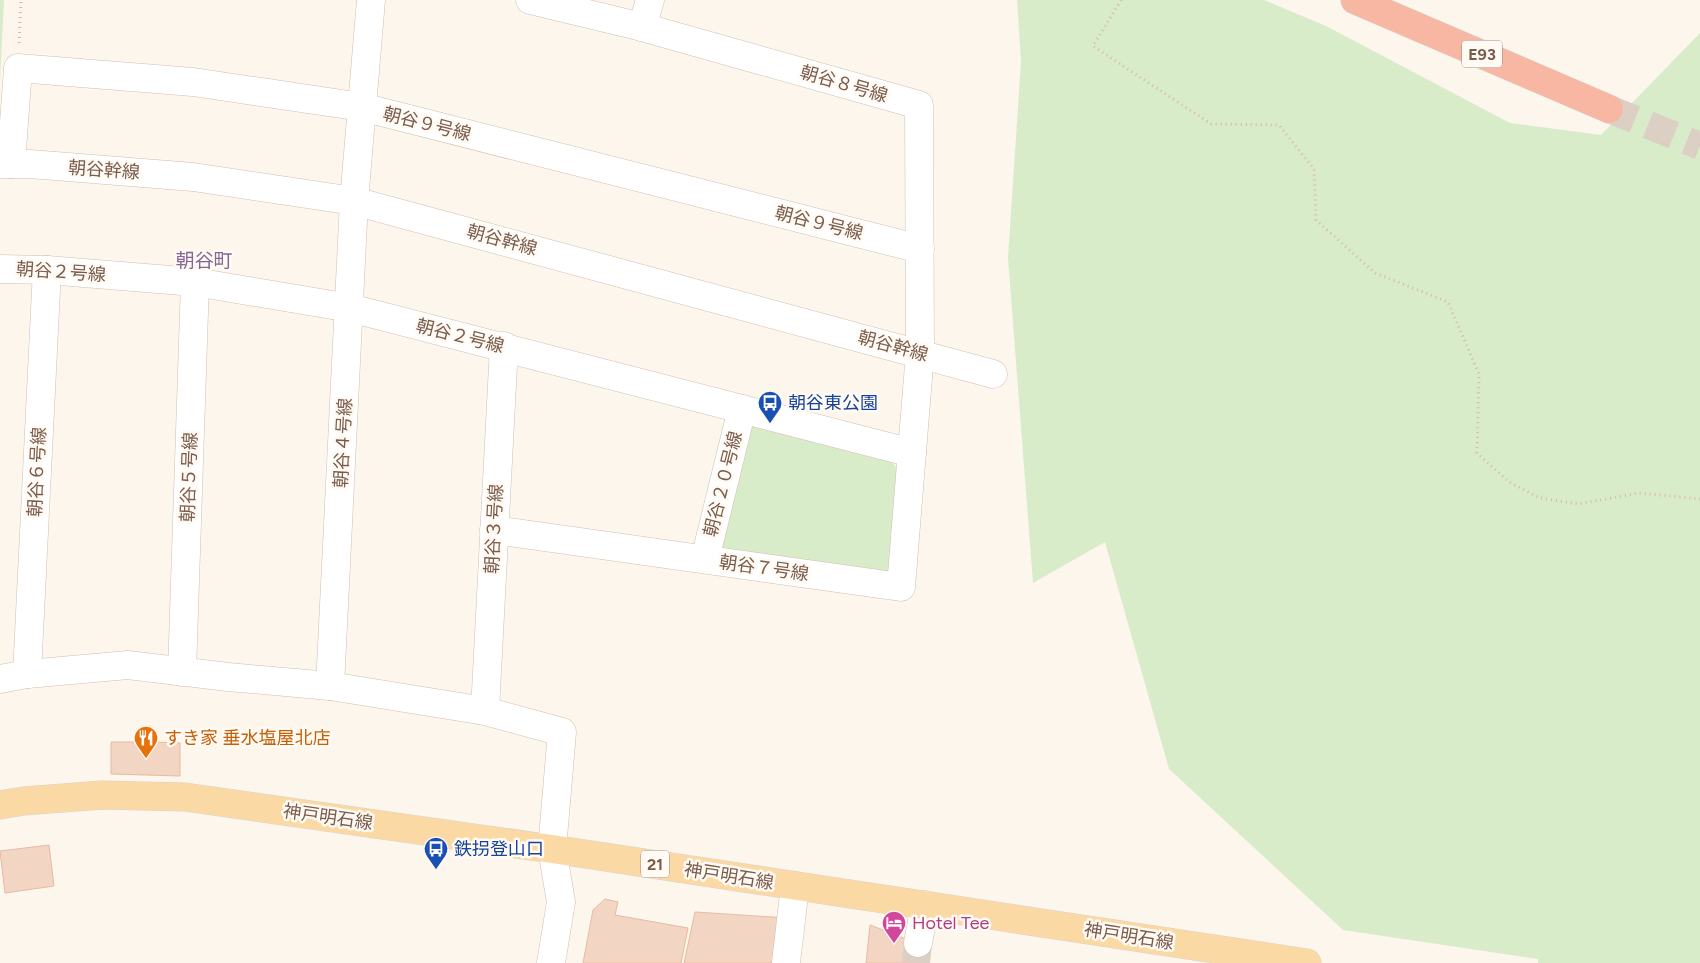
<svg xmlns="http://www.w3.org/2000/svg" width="1700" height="963" viewBox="0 0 1700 963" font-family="Figtree,'Noto Sans JP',sans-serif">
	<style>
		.green { fill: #d8ecc9 }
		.building { fill: #f3d5c3; stroke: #e6bba3 }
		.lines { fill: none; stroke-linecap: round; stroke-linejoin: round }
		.minor-tunnel { stroke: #dcd0c4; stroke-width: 28; stroke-dasharray: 28 14; stroke-linecap: butt }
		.highway-tunnel { stroke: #dcd0c4; stroke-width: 28; stroke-dasharray: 28 14; stroke-linecap: butt }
		.minor-casing { stroke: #d1beb0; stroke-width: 29 }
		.major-casing { stroke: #dad1cd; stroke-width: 29 }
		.highway-casing { stroke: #dad1cd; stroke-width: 29 }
		.path { stroke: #d9b8a5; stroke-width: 3; stroke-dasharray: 1 4; stroke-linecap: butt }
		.minor { stroke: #fff; stroke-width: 28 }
		.major { stroke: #fbd9a5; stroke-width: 28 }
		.highway { stroke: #f7b7a3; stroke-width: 28 }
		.labels { text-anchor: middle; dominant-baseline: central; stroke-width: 5; stroke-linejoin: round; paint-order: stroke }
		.shield { fill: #fffaf3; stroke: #a28b7f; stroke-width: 1 }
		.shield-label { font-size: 16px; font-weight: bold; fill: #7a5c4d }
		.street-label { font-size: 18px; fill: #7a5c4d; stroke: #fffaf3 }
		.transit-label { font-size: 18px; fill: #164399; stroke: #fffaf3; text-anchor: start }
		.food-label { font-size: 18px; fill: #c56008; stroke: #fffaf3; text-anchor: start }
		.hotel-label { font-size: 18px; fill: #b23c85; stroke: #fffaf3; text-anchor: start }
		.neighbourhood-label { font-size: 19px; fill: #846695; stroke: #fffaf3 }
	</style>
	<rect width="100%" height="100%" fill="#fdf6ec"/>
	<!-- green -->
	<g class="green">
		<path d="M0,0H4L0,80Z"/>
		<path d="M1017,0H1264L1326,26L1510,123L1601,135L1700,33V963H1538V959L1343,930L1169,769L1105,542L1033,583L1008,258L1021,62Z"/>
		<path d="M746,422L889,458L898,470L893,568L879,577L714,550Z"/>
	</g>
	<!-- building -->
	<g class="building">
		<path d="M142,738H152V742L180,743V776L111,774V742H140Z"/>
		<path d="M49,845L54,886L5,893L0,851Z"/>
		<path d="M605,899L618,902L615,915L688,928L681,963H583L593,910Z"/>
		<path d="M695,912L788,918L780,963H684Z"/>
		<path d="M870,925L922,945L921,963H866Z"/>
	</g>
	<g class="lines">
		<!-- minor-tunnel -->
		<path class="minor-tunnel" d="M916,963L918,943"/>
		<!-- highway-tunnel -->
		<path class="highway-tunnel" d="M1609,109L1700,146"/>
		<defs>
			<g id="minor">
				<path d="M642,27L650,0"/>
				<path d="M0,164H30L193,177L354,201L993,374"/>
				<path d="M11,164L18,68L193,82L362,107L920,249"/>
				<path d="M0,269L47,270L195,282L350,308L912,453"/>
				<path d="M494,530L901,587L920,353L919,105L642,27L530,0"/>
				<path d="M705,559L742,409"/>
				<path d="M182,672L195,282"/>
				<path d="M27,674L47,270"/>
				<path d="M0,679L27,674L128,665L228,677L330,686L485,711L562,732L552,849L561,902L551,963"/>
				<path d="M330,686L354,201L371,0"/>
				<path d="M485,711L504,346"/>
				<path d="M918,943L925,905"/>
				<path d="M786,963L795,886"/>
			</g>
			<path id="major" d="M0,805L24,801L102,795L185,797L552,849L1307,963"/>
			<path id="highway" d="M1355,0L1609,109"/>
		</defs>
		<!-- minor casing -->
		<use href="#minor" class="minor-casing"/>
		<!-- major casing -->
		<use href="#major" class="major-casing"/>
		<!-- highway casing -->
		<use href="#highway" class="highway-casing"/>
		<!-- path -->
		<g class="path">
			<path d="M1121,0L1093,46L1211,124L1279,125L1314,169L1316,220L1375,273L1448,302L1479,374L1477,453L1509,482L1540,498L1578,504L1639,493L1700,499"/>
			<path d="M19,43L21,0"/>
		</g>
		<!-- minor -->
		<use href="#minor" class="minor"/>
		<!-- major -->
		<use href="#major" class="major"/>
		<!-- highway -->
		<use href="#highway" class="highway"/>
	</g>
	<!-- icons -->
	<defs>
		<symbol id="bus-pin" viewBox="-11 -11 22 30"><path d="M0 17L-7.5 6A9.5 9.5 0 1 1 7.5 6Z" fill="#1a4fb4" stroke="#fffaf3"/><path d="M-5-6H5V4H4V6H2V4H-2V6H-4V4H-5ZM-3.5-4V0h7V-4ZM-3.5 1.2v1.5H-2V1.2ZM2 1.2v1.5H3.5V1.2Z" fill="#fff"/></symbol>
		<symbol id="restaurant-pin" viewBox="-11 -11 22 30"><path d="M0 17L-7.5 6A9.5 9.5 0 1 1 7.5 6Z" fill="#e8710a" stroke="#fffaf3"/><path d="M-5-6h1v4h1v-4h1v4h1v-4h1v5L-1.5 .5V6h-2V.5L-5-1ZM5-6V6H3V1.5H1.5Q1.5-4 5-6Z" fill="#fff"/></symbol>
		<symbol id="hotel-pin" viewBox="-11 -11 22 30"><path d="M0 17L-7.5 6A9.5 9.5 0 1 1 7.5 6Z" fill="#d1479c" stroke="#fffaf3"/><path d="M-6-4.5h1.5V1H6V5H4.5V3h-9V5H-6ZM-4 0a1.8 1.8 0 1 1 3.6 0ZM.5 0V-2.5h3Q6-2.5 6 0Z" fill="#fff"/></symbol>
	</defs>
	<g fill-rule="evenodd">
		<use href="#bus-pin" x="756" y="389" width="28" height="38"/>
		<use href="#restaurant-pin" x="132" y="724" width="28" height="38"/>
		<use href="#bus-pin" x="422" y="835" width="28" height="38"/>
		<use href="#hotel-pin" x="880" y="909" width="28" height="38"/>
	</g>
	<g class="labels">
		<!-- shield labels -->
		<g class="shield">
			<rect x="1462" y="40.5" width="40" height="27" rx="4"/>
			<rect x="641" y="850.5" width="28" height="27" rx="4"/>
		</g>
		<g class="shield-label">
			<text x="1482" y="54">E93</text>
			<text x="655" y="864">21</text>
		</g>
		<!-- street labels -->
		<g class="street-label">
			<text transform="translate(844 84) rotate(16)">朝谷８号線</text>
			<text transform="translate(427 124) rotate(14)">朝谷９号線</text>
			<text transform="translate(104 170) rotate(4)">朝谷幹線</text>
			<text transform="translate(819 223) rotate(14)">朝谷９号線</text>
			<text transform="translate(502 240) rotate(15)">朝谷幹線</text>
			<text transform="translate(61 272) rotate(4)">朝谷２号線</text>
			<text transform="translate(460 336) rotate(14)">朝谷２号線</text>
			<text transform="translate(893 346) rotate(15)">朝谷幹線</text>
			<text transform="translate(343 443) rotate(-87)">朝谷４号線</text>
			<text transform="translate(37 472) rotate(-87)">朝谷６号線</text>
			<text transform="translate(189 477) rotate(-88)">朝谷５号線</text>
			<text transform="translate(723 484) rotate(-76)">朝谷２０号線</text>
			<text transform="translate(494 529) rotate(-87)">朝谷３号線</text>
			<text transform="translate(764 568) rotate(8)">朝谷７号線</text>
			<text transform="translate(328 817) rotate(8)">神戸明石線</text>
			<text transform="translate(729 876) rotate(9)">神戸明石線</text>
			<text transform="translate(1129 936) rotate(9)">神戸明石線</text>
		</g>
		<!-- transit labels -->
		<g class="transit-label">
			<text x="788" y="403">朝谷東公園</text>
			<text x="454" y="849">鉄拐登山口</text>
		</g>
		<!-- food labels -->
		<g class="food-label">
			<text x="164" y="738">すき家 垂水塩屋北店</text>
		</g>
		<!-- hotel labels -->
		<g class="hotel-label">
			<text x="912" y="923">Hotel Tee</text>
		</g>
		<!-- neighbourhood labels -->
		<g class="neighbourhood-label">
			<text x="204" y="260">朝谷町</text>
		</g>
	</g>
</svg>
